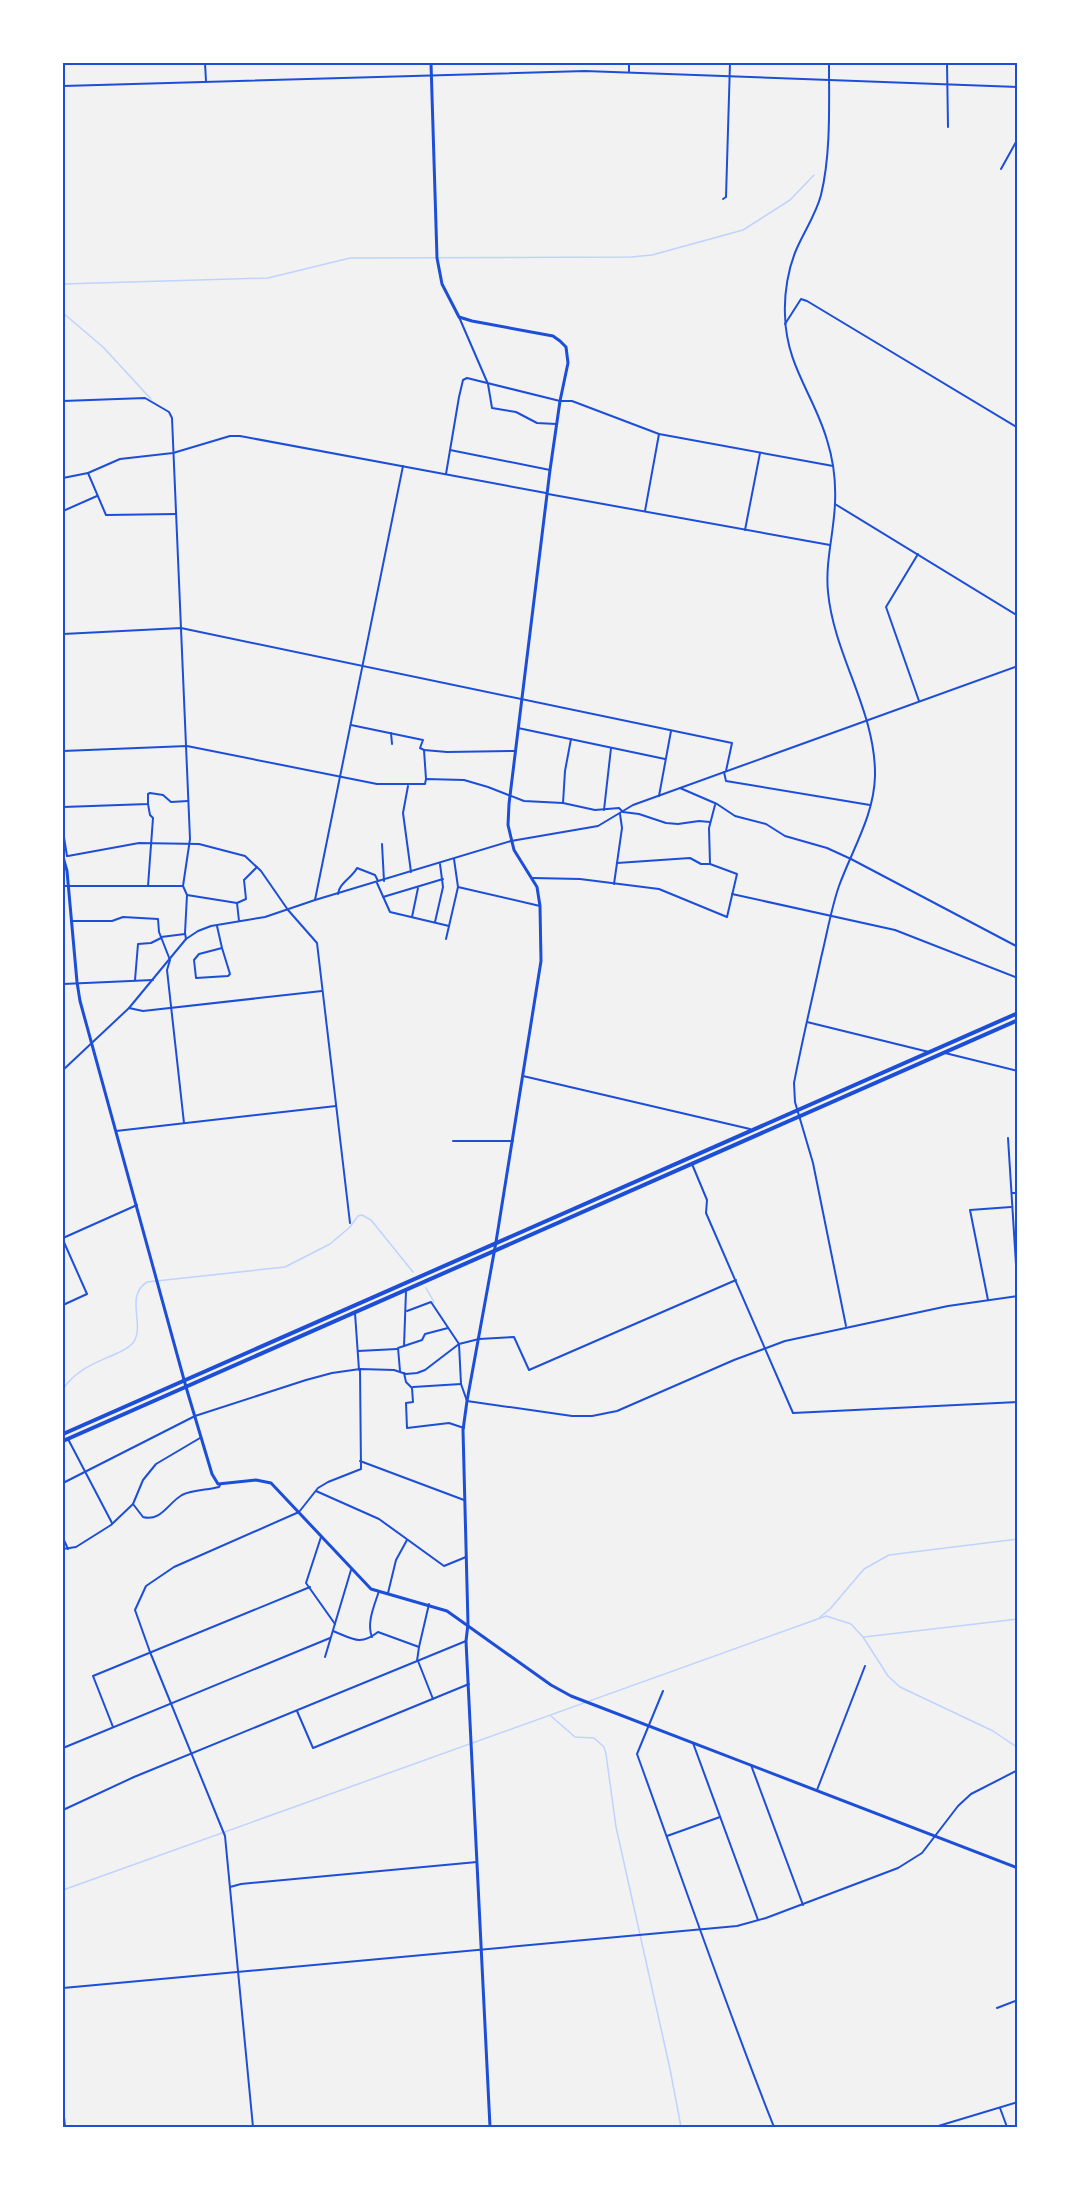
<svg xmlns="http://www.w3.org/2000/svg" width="1081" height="2190" viewBox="0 0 1081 2190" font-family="Barlow,sans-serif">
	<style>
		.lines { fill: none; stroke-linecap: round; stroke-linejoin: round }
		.stream { stroke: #bfd3fe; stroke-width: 1.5 }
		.minor { stroke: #1d4ed8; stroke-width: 2 }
		.tertiary { stroke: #1d4ed8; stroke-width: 2 }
		.secondary { stroke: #1d4ed8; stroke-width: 3 }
		.trunk { stroke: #1d4ed8; stroke-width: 4 }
		.neatline { fill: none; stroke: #1d4ed8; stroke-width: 2 }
	</style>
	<rect width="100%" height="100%" fill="#f2f2f2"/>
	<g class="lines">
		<!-- stream -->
		<g class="stream">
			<path d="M63,284L268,278L350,258L631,257L652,255L743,230L790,200L814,175"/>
			<path d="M63,313L103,347L151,399"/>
			<path d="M426,1288L434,1302"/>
			<path d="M63,1389C76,1370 93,1364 113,1355C120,1352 128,1349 133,1343C146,1325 124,1297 147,1282L285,1267L330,1244L350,1227L358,1216L362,1215L371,1220L413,1272"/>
			<path d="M820,1617L830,1609L864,1569L889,1555L1018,1539"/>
			<path d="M864,1637L1018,1619"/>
			<path d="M551,1716L575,1737L594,1738L604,1747L606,1754L616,1827L670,2069L681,2127"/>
			<path d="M63,1890L826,1616L851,1624L863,1637L888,1676L900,1687L993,1731L1018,1748"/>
		</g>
		<!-- minor -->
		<g class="minor">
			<path d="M205,63L206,81"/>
			<path d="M947,63L948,127"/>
			<path d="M629,72V63"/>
			<path d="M1001,169L1016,142H1018"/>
			<path d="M723,199L726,197L730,63"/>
			<path d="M459,317L488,384L492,408L516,412L537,423L556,424"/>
			<path d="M785,324L801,299L807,301L1018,428"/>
			<path d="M63,401L145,398L169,412L172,418L190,839L183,886L187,895L185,933L186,939"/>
			<path d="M450,450L550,470"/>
			<path d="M88,473L106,515L176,514"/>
			<path d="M446,474L459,397L463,380L467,378L560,401H572L659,434L833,466"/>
			<path d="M548,494L830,545"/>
			<path d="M835,504L1018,616"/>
			<path d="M63,511L97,496"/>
			<path d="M645,511L659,434"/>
			<path d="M745,530L760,453"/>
			<path d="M918,554L886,607L919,701"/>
			<path d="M63,634L181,628L732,743L726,771"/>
			<path d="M351,725L423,740L420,748L424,750L426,779"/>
			<path d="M518,728L665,759"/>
			<path d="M391,733L392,744"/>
			<path d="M424,750L447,752L514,751"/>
			<path d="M63,751L187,746L377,784H425L426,779L464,780L488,787L524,801L563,803L595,810L619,808L623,812L639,814L666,823L678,824L699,821L710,822"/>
			<path d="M724,772L726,781L870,805"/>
			<path d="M408,786L403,813L411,872"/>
			<path d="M680,788L717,804L735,816L766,824L785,836L827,848L851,859L1018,947"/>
			<path d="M659,796L671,731"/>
			<path d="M563,803L565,771L571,739"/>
			<path d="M148,804L150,815L153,818L148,886"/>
			<path d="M63,807L148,804V794L150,793L163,795L171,802L188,801"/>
			<path d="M604,810L611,748"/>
			<path d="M63,831L67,856"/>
			<path d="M382,844L384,881"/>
			<path d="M68,856L139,843L199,844L245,856L261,871L288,910L317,943L350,1223"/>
			<path d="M710,864L709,828L715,805"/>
			<path d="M533,878L580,879L659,889L727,917L737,874L710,864H701L690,858L617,863"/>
			<path d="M377,883L390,912L449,926"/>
			<path d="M614,884L622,828L620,814"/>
			<path d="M63,886H183"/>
			<path d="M458,887L540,906"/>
			<path d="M338,894C339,883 352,878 357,868L375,875L378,881"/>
			<path d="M732,894L895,930L1018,978"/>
			<path d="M187,895L237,903L239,921"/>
			<path d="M383,897L443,879"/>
			<path d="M315,900L403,466"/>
			<path d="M237,903L246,899L244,880L257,867"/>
			<path d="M412,917L418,888"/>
			<path d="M72,921H112L123,917L158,919L159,932L170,960L167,970L184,1123"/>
			<path d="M435,922L443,887L440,864"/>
			<path d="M217,926L222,948L199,954L194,960L196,978L228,976L230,974L222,948"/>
			<path d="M161,937L185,934"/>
			<path d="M446,939L458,887L454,859"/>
			<path d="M135,980L138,944L151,943L161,938"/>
			<path d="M63,984L153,980"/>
			<path d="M129,1008L143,1011L322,991"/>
			<path d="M807,1022L929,1052"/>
			<path d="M945,1053L1018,1071"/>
			<path d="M523,1076L750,1129"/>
			<path d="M116,1131L336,1106"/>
			<path d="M1008,1138L1018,1296"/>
			<path d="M453,1141H513"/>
			<path d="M692,1164L707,1200L706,1213L793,1413L1018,1402"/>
			<path d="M1012,1193H1018"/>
			<path d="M63,1238L137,1205"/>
			<path d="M63,1240L87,1294L63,1305"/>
			<path d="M988,1300L970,1210L1011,1207"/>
			<path d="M407,1311L431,1302L459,1344L461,1384L467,1401"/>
			<path d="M355,1313L359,1370"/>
			<path d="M404,1346L422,1340L425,1334L448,1328"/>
			<path d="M358,1351L397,1349"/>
			<path d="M400,1371L398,1348L404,1346L406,1291"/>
			<path d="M404,1373L406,1382L412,1388L413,1402L406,1403L407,1428L449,1423L464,1428"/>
			<path d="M413,1387L461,1384"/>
			<path d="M68,1439L112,1523"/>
			<path d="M360,1461L464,1500"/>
			<path d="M63,1483L195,1416L306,1380L332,1373L360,1369L394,1370L406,1374L417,1373L425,1370L459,1344L479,1339L514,1337L529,1370L736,1280"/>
			<path d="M316,1491L379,1519L444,1566L466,1557"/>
			<path d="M133,1504L143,1517C161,1522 168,1503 182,1495C192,1490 208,1490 219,1487L220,1485"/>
			<path d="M321,1537L306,1583L335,1624"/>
			<path d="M63,1538L68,1549"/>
			<path d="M63,1549L76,1547L111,1525L133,1504L143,1480L156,1464L200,1438"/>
			<path d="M388,1593L396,1560L407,1540"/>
			<path d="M333,1631C353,1639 360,1646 378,1632L419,1647L429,1604"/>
			<path d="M372,1637C366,1623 375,1604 379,1591"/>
			<path d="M325,1657L351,1570"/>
			<path d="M417,1661L419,1647"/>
			<path d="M418,1661L433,1699"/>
			<path d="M663,1691L637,1754C682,1878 725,2004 774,2127"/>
			<path d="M297,1711L313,1748L469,1684"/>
			<path d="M113,1727L93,1676L310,1587"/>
			<path d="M693,1743L758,1920"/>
			<path d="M63,1748L330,1638"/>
			<path d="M751,1765L803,1905"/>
			<path d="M817,1790L865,1666"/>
			<path d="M63,1810L134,1777L466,1641"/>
			<path d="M667,1836L720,1817"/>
			<path d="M230,1887L241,1884L477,1862"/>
			<path d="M997,2008L1018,2000"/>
			<path d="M1000,2108L1007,2127"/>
			<path d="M253,2127L225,1836L150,1652L135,1610L146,1586L174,1567L299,1512L318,1488L328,1482L361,1469L360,1369"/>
			<path d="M935,2127L1018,2102"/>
		</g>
		<!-- tertiary -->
		<g class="tertiary">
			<path d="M829,63C829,105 831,154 821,195C816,214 805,230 797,248C788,268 784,294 785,315C786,366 814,395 827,440C833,459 836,482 835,503C834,533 825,562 828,592C834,656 876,711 875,776C874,816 852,850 839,886C831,909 827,934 821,958C812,1000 802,1041 794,1083L795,1102L813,1163L846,1326"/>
			<path d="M63,86L585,71L1018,87"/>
			<path d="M63,478L88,473L120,459L173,453L230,436H240L546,493"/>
			<path d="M63,1070L129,1008L186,939L198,931L211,926L265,917L315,900L511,841L598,826L633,805L1018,666"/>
			<path d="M467,1401L572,1416H592L617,1411L734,1360L785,1341L948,1306L1018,1296"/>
			<path d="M63,1988L737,1926L766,1918L898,1868L922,1853L958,1806L971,1794L1018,1770"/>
		</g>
		<!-- secondary -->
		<g class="secondary">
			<path d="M431,63L437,258L442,284L459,317L472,321L553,336L560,341L566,347L568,363L560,401L550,470L509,804L508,825L514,850L537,887L540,906L541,961L496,1242L467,1401L463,1430L468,1624L466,1641L490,2127"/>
			<path d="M63,857L67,871L77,982L80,1001L186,1387L212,1474L218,1484L256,1480L271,1483L371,1589L447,1611L551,1685L571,1696L1018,1868"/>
		</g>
		<!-- trunk -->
		<g class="trunk">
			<path d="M63,1434L1018,1013"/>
			<path d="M63,1441L1018,1020"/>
			<path d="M63,2117L64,2127"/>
		</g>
	</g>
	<!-- border -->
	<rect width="1081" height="2190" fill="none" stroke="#ffffff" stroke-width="129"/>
	<rect x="64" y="64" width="952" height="2062" class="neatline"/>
</svg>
